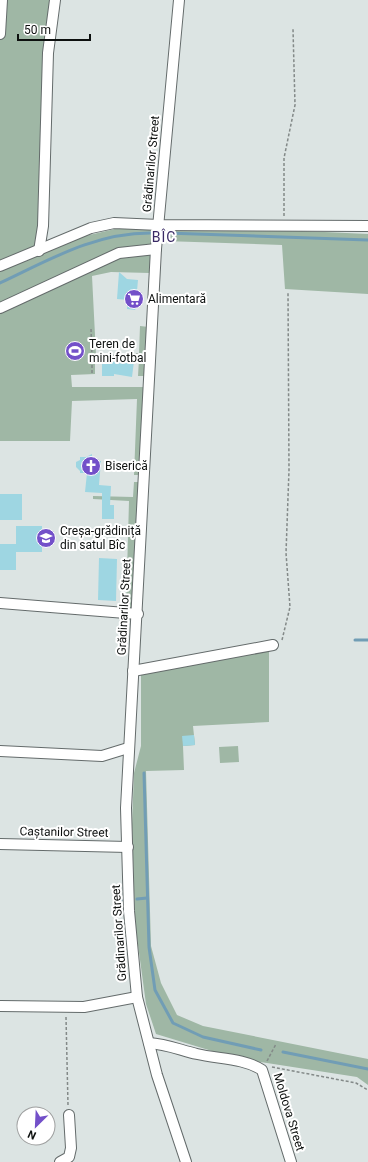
<svg xmlns="http://www.w3.org/2000/svg" width="368" height="1162" viewBox="0 0 368 1162" font-family="Roboto,sans-serif">
	<style>
		.green { fill: #9fb7a5 }
		.lines { fill: none; stroke-linecap: round; stroke-linejoin: round }
		.stream { stroke: #719db5; stroke-width: 3 }
		.building { fill: #9ed6e2 }
		.minor-casing { stroke: #646b6b; stroke-width: 12 }
		.path { stroke: #838988; stroke-width: 1.5; stroke-dasharray: 3 2; stroke-linecap: butt }
		.minor { stroke: #fff; stroke-width: 10 }
		.labels { text-anchor: middle; dominant-baseline: central; stroke-width: 4; stroke-linejoin: round; paint-order: stroke }
		.street-label { font-size: 12px; fill: #0d100f; stroke: #fff }
		.poi-label { font-size: 12px; fill: #0d100f; stroke: #fff; text-anchor: start }
		.quarter-label { font-size: 14px; letter-spacing: 1px; fill: #3a2a65; stroke: #fff }
	</style>
	<rect width="100%" height="100%" fill="#dce4e3"/>
	<!-- green -->
	<g class="green">
		<path d="M0,0H51L38,231L32,258L81,237L119,228H153L150,273L111,272L92,276L96,355L127,354L130,352L139,354L140,326L149,327L146,376H138L139,359H95V374L71,375L72,387H146L142,475H134L137,399L72,401L70,441H0Z"/>
		<path d="M173,228L281,230L368,234V294L285,289L282,245L164,241L166,230Z"/>
		<path d="M134,482H140L134,609H126L129,501L93,499V496L133,497Z"/>
		<path d="M269,650V722L193,726L195,745L183,746L184,770L146,771L151,946L161,983L177,1015L203,1026L368,1059V1085L357,1077L235,1058L156,1034L146,1004L135,923L132,825L134,773L141,746V674Z"/>
		<path d="M238,746L239,762L220,763L219,747Z"/>
	</g>
	<g class="lines">
		<!-- stream -->
		<g class="stream">
			<path d="M166,233L368,240"/>
			<path d="M0,283C49,260 94,233 150,233"/>
			<path d="M355,640H368"/>
			<path d="M144,773L149,947L155,990L173,1023L203,1037L261,1050"/>
			<path d="M137,899L147,898"/>
			<path d="M117,901L121,900"/>
			<path d="M283,1052L368,1069"/>
		</g>
	</g>
	<!-- building -->
	<g class="building">
		<path d="M119,272L127,279L138,280L137,291L140,301L135,310L127,309L128,300L117,299Z"/>
		<path d="M122,360L134,361L132,377L114,374V376H102V362H122Z"/>
		<path d="M92,454V460L101,461L99,485L111,486L110,505H114V519H102V493L85,492L87,473H80V471L76,467V462L80,460V457H86Z"/>
		<rect x="0" y="494" width="22" height="26"/>
		<path d="M16,526H42V552H16V570H0V544H16Z"/>
		<path d="M99,558L117,559L116,601L98,600Z"/>
		<path d="M194,735L195,745L183,746L182,736Z"/>
	</g>
	<g class="lines">
		<defs>
			<g id="minor">
				<path d="M179,0L156,249L126,808L129,911L137,997L157,1075L186,1162"/>
				<path d="M0,34L2,0"/>
				<path d="M39,251L43,226L48,53L55,0"/>
				<path d="M0,266L91,228L114,223L159,225L368,226"/>
				<path d="M0,308L119,253L156,249"/>
				<path d="M0,603L138,614"/>
				<path d="M133,671L273,645"/>
				<path d="M0,751L102,756L128,748"/>
				<path d="M0,844L128,847"/>
				<path d="M0,1006L84,1007L137,997"/>
				<path d="M149,1043C166,1044 180,1050 197,1054C218,1059 244,1058 262,1070L291,1162"/>
				<path d="M60,1162L69,1157L71,1148L69,1115"/>
			</g>
		</defs>
		<!-- minor casing -->
		<use href="#minor" class="minor-casing"/>
		<!-- path -->
		<g class="path">
			<path d="M284,216V158L295,105L293,29"/>
			<path d="M91,329L92,357"/>
			<path d="M92,373V357L141,354"/>
			<path d="M282,640L290,607L286,553L289,470L288,292"/>
			<path d="M66,1017L68,1105"/>
			<path d="M267,1061L276,1044"/>
			<path d="M272,1067L356,1083L368,1090"/>
		</g>
		<!-- minor -->
		<use href="#minor" class="minor"/>
	</g>
	<!-- icons -->
	<defs>
		<symbol id="supermarket-disc" viewBox="-11 -11 22 22"><circle r="9.5" fill="#7350c9" stroke="#fff"/><path d="M-6-5.5h2.5l.6 2H6L4.5 2H-2.5L-4.4-4H-6ZM-1.5 3.2a1.3 1.3 0 1 0 .1 0ZM3 3.2a1.3 1.3 0 1 0 .1 0Z" fill="#fff"/></symbol>
		<symbol id="stadium-disc" viewBox="-11 -11 22 22"><circle r="9.5" fill="#7350c9" stroke="#fff"/><path d="M0-5a6.5 5 0 1 0 0 10a6.5 5 0 1 0 0-10ZM-3.5-1.8h7v3.6h-7Z" fill="#fff"/></symbol>
		<symbol id="church-disc" viewBox="-11 -11 22 22"><circle r="9.5" fill="#7350c9" stroke="#fff"/><path d="M-1.2-6h2.4v3.5h3.3v2.4h-3.3V6h-2.4V-.1h-3.3v-2.4h3.3Z" fill="#fff"/></symbol>
		<symbol id="school-disc" viewBox="-11 -11 22 22"><circle r="9.5" fill="#7350c9" stroke="#fff"/><path d="M0-5L7-2L0 1L-7-2ZM-4 1L0 2.5L4 1V4Q0 6-4 4Z" fill="#fff"/></symbol>
	</defs>
	<g fill-rule="evenodd">
		<use href="#supermarket-disc" x="123" y="288" width="22" height="22"/>
		<use href="#stadium-disc" x="64" y="340" width="22" height="22"/>
		<use href="#church-disc" x="80" y="455" width="22" height="22"/>
		<use href="#school-disc" x="35" y="527" width="22" height="22"/>
	</g>
	<g class="labels">
		<!-- street labels -->
		<g class="street-label">
			<text transform="translate(151 164) rotate(-85)">Grădinarilor Street</text>
			<text transform="translate(124 607) rotate(-87)">Grădinarilor Street</text>
			<text transform="translate(64 832) rotate(1)">Caștanilor Street</text>
			<text transform="translate(119 933) rotate(-94)">Grădinarilor Street</text>
			<text transform="translate(289 1112) rotate(73)">Moldova Street</text>
		</g>
		<!-- poi labels -->
		<g class="poi-label">
			<text x="148" y="299">Alimentară</text>
			<text x="89" y="344">Teren de<tspan x="89" dy="14">mini-fotbal</tspan></text>
			<text x="105" y="466">Biserică</text>
			<text x="60" y="531">Creșa-grădiniță<tspan x="60" dy="14">din satul Bîc</tspan></text>
		</g>
		<!-- quarter labels -->
		<g class="quarter-label">
			<text x="164" y="237">BÎC</text>
		</g>
	</g>
	<!-- north arrow -->
	<g transform="translate(36 1126) rotate(204)"><circle r="19" fill="#ffffff" stroke="#9e9f9f"/>
	<path d="M0-3L7 15L0 10L-7 15Z" fill="#7350c9"/>
	<text y="-6" font-size="11" font-weight="bold" text-anchor="middle" fill="#0d100f">N</text>
	</g>
	<!-- scale -->
	<path d="M18 34v6h72v-6" fill="none" stroke="#0d100f" stroke-width="2"/>
	<text x="24" y="34" font-size="12" fill="#0d100f" stroke="#ffffff" stroke-width="3" paint-order="stroke">50 m</text>
</svg>
